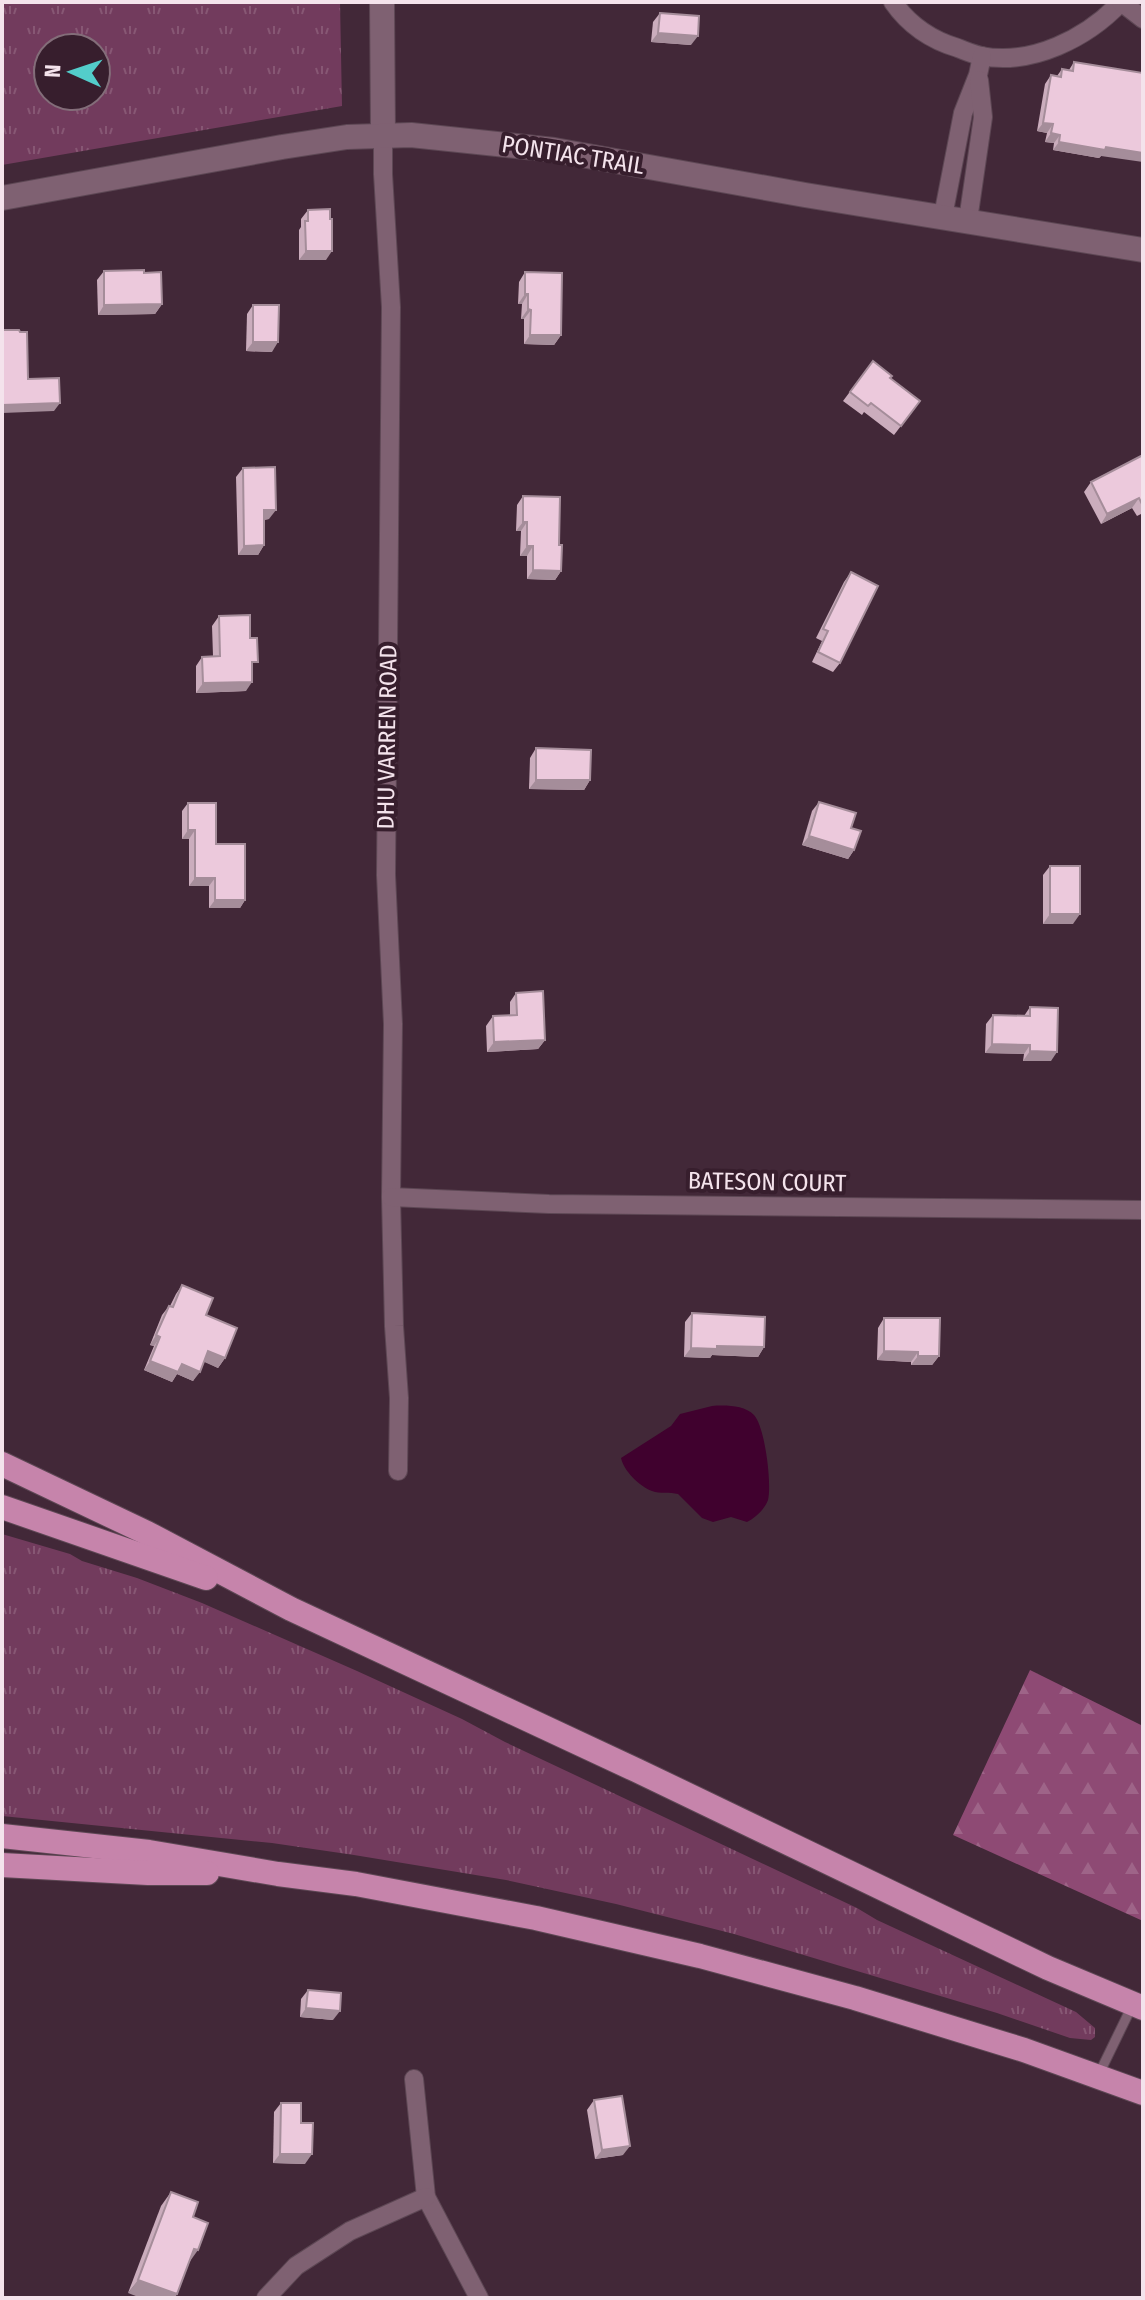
<svg xmlns="http://www.w3.org/2000/svg" width="1145" height="2300" viewBox="0 0 1145 2300" font-family="'Fira Sans Condensed',sans-serif">
	<style>
		.grass { fill: url(#grass-tufts); fill-rule: evenodd }
		.forest { fill: url(#forest-firs) }
		.water { fill: #40012e }
		.lines { fill: none; stroke-linecap: round; stroke-linejoin: round }
		.lane-casing { stroke: #5d4754; stroke-width: 11 }
		.street-casing { stroke: #5d4754; stroke-width: 20 }
		.secondary-casing { stroke: #5d4754; stroke-width: 26 }
		.highway-casing { stroke: #5d4754; stroke-width: 26 }
		.lane { stroke: #7f6172; stroke-width: 9 }
		.street { stroke: #7f6172; stroke-width: 18 }
		.secondary { stroke: #7f6172; stroke-width: 24 }
		.highway { stroke: #c684ab; stroke-width: 24 }
		.wall { fill: #cbadbd }
		.shaded-wall { fill: #a58d9a }
		.building { fill: #ecc9dc; stroke: #a58d9a; stroke-width: 2 }
		.labels { text-anchor: middle; dominant-baseline: central; stroke-width: 8; stroke-linejoin: round; paint-order: stroke }
		.street-label { font-size: 24px; fill: #f4e3ec; stroke: #371e2d }
	</style>
	<defs>
		<pattern id="grass-tufts" width="24" height="20" patternUnits="userSpaceOnUse" patternTransform="scale(2)"><rect width="24" height="20" fill="#723b5d"/><path d="M3 7l-1-3M5 7V3M7 7l1-3M15 17l-1-3M17 17v-4M19 17l1-3" fill="none" stroke="#875774"/></pattern>
		<pattern id="forest-firs" width="22" height="20" patternUnits="userSpaceOnUse" patternTransform="scale(2)"><rect width="22" height="20" fill="#8e4a74"/><path d="M5 1l3.5 6h-7zM16 11l3.5 6h-7z" fill="#9e6488"/></pattern>
	</defs>
	<rect width="100%" height="100%" fill="#422838"/>
	<!-- grass -->
	<g class="grass">
		<path d="M2,2H340L342,106L2,165ZM48,48H96V96H48Z"/>
		<path d="M2,1534L70,1554L82,1561L137,1578L202,1603L357,1671L462,1719L505,1742L857,1908L877,1920L1076,2012L1095,2028V2037L1091,2040L1070,2038L997,2013L734,1934L616,1904L506,1880L354,1855L272,1843L2,1816Z"/>
	</g>
	<!-- forest -->
	<path class="forest" d="M1030,1670L1143,1726V1921L953,1835Z"/>
	<!-- water -->
	<path class="water" d="M712,1406C725,1405 744,1405 754,1415C765,1427 772,1484 768,1500C765,1509 755,1518 747,1522L731,1517L713,1522L702,1518L678,1494C670,1492 660,1494 652,1491C639,1486 624,1471 621,1458L671,1426L680,1414Z"/>
	<g class="lines">
		<defs>
			<path id="lane" d="M1098,2076L1133,2004"/>
			<g id="street">
				<path d="M893,2C909,25 931,40 958,48C965,51 973,54 981,56C1032,66 1087,38 1121,2"/>
				<path d="M1121,2L1143,19"/>
				<path d="M383,135V174L391,307L386,875L393,1024L391,1197L394,1326L399,1398L398,1471"/>
				<path d="M943,216L963,113L978,75L982,56"/>
				<path d="M968,220L983,117L979,80"/>
				<path d="M391,1197L549,1204L1143,1210"/>
				<path d="M414,2079L426,2197L479,2298"/>
				<path d="M266,2298L296,2266L350,2231L426,2197"/>
			</g>
			<g id="secondary">
				<path d="M382,2L383,135"/>
				<path d="M2,198L282,147L347,137L411,135L554,150L805,195L1143,250"/>
			</g>
			<g id="highway">
				<path d="M2,1464L147,1533L291,1609L636,1770L1048,1968L1143,2008"/>
				<path d="M2,1507L206,1578"/>
				<path d="M2,1836L149,1852L278,1874L356,1884L536,1918L700,1956L855,1998L1024,2050L1143,2093"/>
				<path d="M2,1865L148,1873H207"/>
			</g>
		</defs>
		<!-- lane casing -->
		<use href="#lane" class="lane-casing"/>
		<!-- street casing -->
		<use href="#street" class="street-casing"/>
		<!-- secondary casing -->
		<use href="#secondary" class="secondary-casing"/>
		<!-- highway casing -->
		<use href="#highway" class="highway-casing"/>
		<!-- lane -->
		<use href="#lane" class="lane"/>
		<!-- street -->
		<use href="#street" class="street"/>
		<!-- secondary -->
		<use href="#secondary" class="secondary"/>
		<!-- highway -->
		<use href="#highway" class="highway"/>
	</g>
	<!-- wall -->
	<g class="wall">
		<path d="M660,13L691,45L651,42L653,22Z"/>
		<path d="M1074,62L1101,156L1099,158L1053,150L1054,143L1045,142L1047,133L1037,131L1045,84L1051,75L1057,76L1062,69L1069,70Z"/>
		<path d="M308,210L326,260H299V230L301,227V219Z"/>
		<path d="M104,271L144,273L162,304L155,314L98,315L97,280Z"/>
		<path d="M525,272L561,335L554,345L524,344V319H521L522,304H518L519,282Z"/>
		<path d="M253,305L272,352L246,351L247,314Z"/>
		<path d="M873,361L890,378L920,401L894,435L864,412L862,415L843,401Z"/>
		<path d="M1143,455V513L1137,516L1132,508L1101,524L1084,492L1091,482Z"/>
		<path d="M243,468L269,519L264,520V545L258,555H238L236,477Z"/>
		<path d="M523,496L559,545L561,571L555,580L527,579V556H520L521,531H516L517,505Z"/>
		<path d="M851,572L840,663L833,672L812,662L822,641L816,638L844,582Z"/>
		<path d="M219,616L246,691L196,693V666L202,657L213,656L212,626Z"/>
		<path d="M536,748L590,780L584,790L529,789L530,758Z"/>
		<path d="M819,802L854,850L848,859L802,845L812,811Z"/>
		<path d="M188,803L216,844L245,900L240,908H209V886H189V839H182V811Z"/>
		<path d="M1050,866L1073,924H1043V875Z"/>
		<path d="M516,993L545,1040L538,1049L487,1052L486,1026L493,1016H510V1002Z"/>
		<path d="M1030,1007L1051,1061H1023L1024,1054L985,1053L986,1024L993,1015L1024,1016Z"/>
		<path d="M182,1285L206,1315L225,1358L218,1368L204,1361L193,1381L177,1374L172,1382L144,1370L154,1346L150,1345L162,1315L169,1306H170L176,1294Z"/>
		<path d="M692,1313L764,1347L758,1357L712,1355L710,1358L684,1357L685,1322Z"/>
		<path d="M884,1318L939,1356L932,1365H911V1362L877,1360L878,1328Z"/>
		<path d="M308,1990L333,2020L300,2017L301,1999Z"/>
		<path d="M594,2100L623,2155L595,2159L587,2110Z"/>
		<path d="M281,2103L301,2123L305,2164L273,2163L274,2112Z"/>
		<path d="M171,2192L193,2217L128,2293L161,2206Z"/>
	</g>
	<!-- shaded-wall -->
	<g class="shaded-wall">
		<path d="M658,33L698,36L691,45L651,42Z"/>
		<path d="M1043,123L1053,124L1047,133L1037,131Z"/>
		<path d="M1051,133L1060,135L1054,143L1045,142Z"/>
		<path d="M1059,142L1106,147L1143,153V162L1101,156L1099,158L1053,150Z"/>
		<path d="M306,251H332L326,260H299Z"/>
		<path d="M525,294H528L522,304H518Z"/>
		<path d="M162,304L155,314L98,315L104,305Z"/>
		<path d="M528,309L531,310L524,319H521Z"/>
		<path d="M530,335H561L554,345L524,344Z"/>
		<path d="M253,342H278L272,352L246,351Z"/>
		<path d="M60,403L54,411L2,413L3,405Z"/>
		<path d="M1139,498L1132,508L1101,524L1107,514Z"/>
		<path d="M264,510H276L269,519L257,520Z"/>
		<path d="M523,522H527L521,531H516Z"/>
		<path d="M264,545L258,555H238L244,546Z"/>
		<path d="M527,546H533L527,556H520Z"/>
		<path d="M533,570L561,571L555,580L527,579Z"/>
		<path d="M252,682L246,691L196,693L203,683Z"/>
		<path d="M536,780H590L584,790L529,789Z"/>
		<path d="M188,830H195L189,839H182Z"/>
		<path d="M809,836L854,850L848,859L802,845Z"/>
		<path d="M195,878H215L209,886H189Z"/>
		<path d="M215,900H245L240,908H209Z"/>
		<path d="M1050,914H1080L1073,924H1043Z"/>
		<path d="M545,1040L538,1049L487,1052L494,1042Z"/>
		<path d="M992,1044L1030,1045L1024,1054L985,1053Z"/>
		<path d="M1030,1051L1057,1052L1051,1061H1023Z"/>
		<path d="M156,1335L160,1337L154,1346L150,1345Z"/>
		<path d="M717,1346L764,1347L758,1357L712,1355L710,1358L684,1357L691,1348Z"/>
		<path d="M208,1351L225,1358L218,1368L202,1361Z"/>
		<path d="M884,1351L918,1352L911,1362L877,1360Z"/>
		<path d="M918,1356H939L932,1365H911Z"/>
		<path d="M150,1361L182,1364L200,1372L193,1381L177,1374L172,1382L144,1370Z"/>
		<path d="M306,2008L340,2011L333,2020L300,2017Z"/>
		<path d="M630,2146L623,2155L595,2159L602,2150Z"/>
		<path d="M280,2154H312L305,2164L273,2163Z"/>
		<path d="M194,2249L198,2250L188,2264Z"/>
		<path d="M138,2280L177,2294L175,2298H141L128,2293Z"/>
	</g>
	<!-- building -->
	<g class="building">
		<path d="M660,13L699,16L698,36L658,33Z"/>
		<path d="M1074,62L1143,73V153L1106,147L1105,150L1059,142L1060,135L1051,133L1053,124L1043,123L1051,75L1061,77L1062,69L1073,71Z"/>
		<path d="M330,209V219H332V251H306L305,221H308V210Z"/>
		<path d="M144,270V273L161,272L162,304L104,305V271Z"/>
		<path d="M525,272L562,273L561,335H530L531,310L528,309V294H525Z"/>
		<path d="M253,305H279L278,342H253Z"/>
		<path d="M2,330H19L20,332H27L28,379L59,378L60,403L3,405L2,417Z"/>
		<path d="M873,361L892,376L890,378L920,401L901,426L871,403L868,406L850,392Z"/>
		<path d="M1143,455V506L1139,498L1107,514L1091,482Z"/>
		<path d="M275,467L276,510H264V545L244,546L243,468Z"/>
		<path d="M523,496L560,497L559,545H562L561,571L533,570V546H527V522H523Z"/>
		<path d="M851,572L878,586L840,663L818,652L828,631L823,629Z"/>
		<path d="M250,615V638H257L258,662H252V682L203,683L202,657L220,656L219,616Z"/>
		<path d="M536,748L591,750L590,780H536Z"/>
		<path d="M819,802L856,813L851,828L861,831L854,850L809,836Z"/>
		<path d="M188,803H216V844H245V900H215V878H195V830H188Z"/>
		<rect x="1050" y="866" width="30" height="48"/>
		<path d="M543,991L545,1040L494,1042L493,1016L517,1015L516,993Z"/>
		<path d="M1030,1007L1058,1008L1057,1052L1030,1051V1045L992,1044L993,1015L1030,1016Z"/>
		<path d="M182,1285L213,1298L206,1315L237,1328L225,1358L208,1351L200,1372L182,1364L178,1372L150,1361L160,1337L156,1335L169,1306L173,1307Z"/>
		<path d="M692,1313L765,1317L764,1347L717,1346V1349L691,1348Z"/>
		<path d="M884,1318H940L939,1356H918V1352L884,1351Z"/>
		<path d="M308,1990L341,1993L340,2011L306,2008Z"/>
		<path d="M622,2096L630,2146L602,2150L594,2100Z"/>
		<path d="M281,2103H301V2123H313L312,2154H280Z"/>
		<path d="M171,2192L198,2202L193,2217L208,2223L198,2250L194,2249L177,2294L138,2280Z"/>
	</g>
	<g class="labels">
		<!-- street labels -->
		<g class="street-label">
			<text transform="translate(573 155) rotate(9)">PONTIAC TRAIL</text>
			<text transform="translate(387 737) rotate(-89)">DHU VARREN ROAD</text>
			<text transform="translate(767 1182) rotate(1)">BATESON COURT</text>
		</g>
	</g>
	<!-- border -->
	<rect width="1145" height="2300" fill="none" stroke="#f4e3ec" stroke-width="8"/>
	<!-- north arrow -->
	<g transform="translate(72 72) rotate(273)"><circle r="38" fill="#371e2d" stroke="#836d79" stroke-width="2"/>
	<path d="M0-6L14 30L0 20L-14 30Z" fill="#53cdcb"/>
	<text y="-12" font-size="22" font-weight="bold" text-anchor="middle" fill="#f4e3ec">N</text>
	</g>
</svg>
